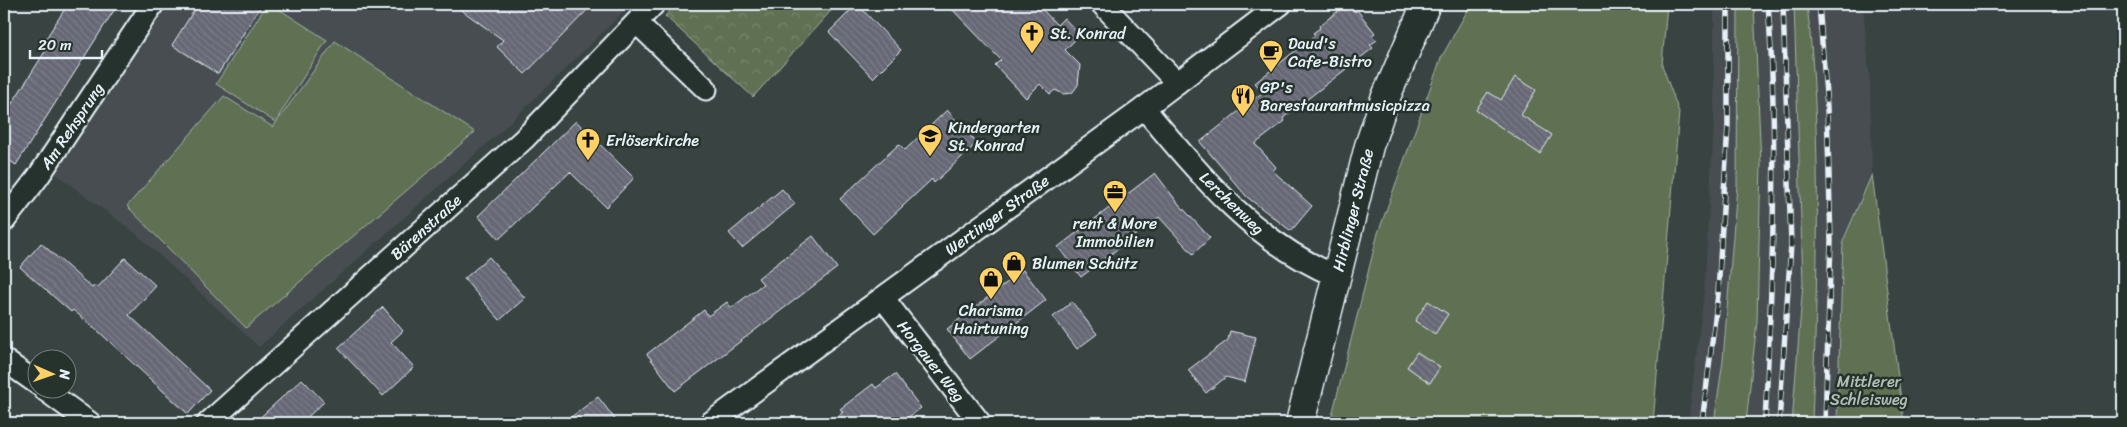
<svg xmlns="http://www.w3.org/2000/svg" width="2127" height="427" viewBox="0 0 2127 427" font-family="Sriracha,sans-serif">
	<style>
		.built { fill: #464e51 }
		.green { fill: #607153; stroke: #a4b1a6 }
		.forest { fill: url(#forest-crowns); stroke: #a4b1a6 }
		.building { fill: url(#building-back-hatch); stroke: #e8f1f8 }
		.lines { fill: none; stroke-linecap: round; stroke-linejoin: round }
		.street-casing { stroke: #e8f1f8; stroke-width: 25 }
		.secondary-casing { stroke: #e8f1f8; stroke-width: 31 }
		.street { stroke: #26332d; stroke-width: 21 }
		.secondary { stroke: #26332d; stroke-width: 28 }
		.rail-casing { stroke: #e8f1f8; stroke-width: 5.5 }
		.rail { stroke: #26332d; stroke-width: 4; stroke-dasharray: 11; stroke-linecap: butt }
		.labels { text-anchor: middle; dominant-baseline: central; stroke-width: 5; stroke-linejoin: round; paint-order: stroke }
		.poi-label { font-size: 16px; fill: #e8f1f8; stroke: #26332d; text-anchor: start }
		.street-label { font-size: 16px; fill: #e8f1f8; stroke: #26332d }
		.park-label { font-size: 16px; fill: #b2beb6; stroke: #26332d }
	</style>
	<defs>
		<pattern id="forest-crowns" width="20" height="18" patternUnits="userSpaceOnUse" patternTransform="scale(1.25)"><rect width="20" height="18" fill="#607153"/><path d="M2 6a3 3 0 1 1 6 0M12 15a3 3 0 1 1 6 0" fill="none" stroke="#77866c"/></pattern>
		<pattern id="building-back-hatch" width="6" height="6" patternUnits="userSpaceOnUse" patternTransform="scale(1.25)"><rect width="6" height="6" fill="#666774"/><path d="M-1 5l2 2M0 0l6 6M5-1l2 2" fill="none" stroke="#7c7d89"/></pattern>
	</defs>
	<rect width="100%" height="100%" fill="#394342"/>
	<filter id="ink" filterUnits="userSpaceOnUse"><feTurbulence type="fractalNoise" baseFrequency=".02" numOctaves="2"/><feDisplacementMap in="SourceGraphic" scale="10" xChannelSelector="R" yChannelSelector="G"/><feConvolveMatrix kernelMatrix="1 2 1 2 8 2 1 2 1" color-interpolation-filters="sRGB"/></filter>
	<g filter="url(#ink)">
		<!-- built -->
		<g class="built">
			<path d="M167,4H632L498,134L259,347L135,233L53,172Z"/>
			<path d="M1714,4H1863L1870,83L1872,174L1843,241L1837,423H1688L1704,292L1714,124Z"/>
		</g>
		<!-- green -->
		<g class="green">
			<path d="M267,4H271L327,40L275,122L216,84Z"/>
			<path d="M1471,4H1667L1662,65L1679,112L1653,423H1330L1378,233L1441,58Z"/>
			<path d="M1738,4H1754L1761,164L1757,321L1746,423H1714L1723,360L1737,186Z"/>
			<path d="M1794,4H1807C1823,142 1817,284 1812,423H1792L1803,283Z"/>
			<path d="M335,41L475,132L246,328L127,206L224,96L273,127Z"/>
			<path d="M1872,174L1904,423H1837L1843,241Z"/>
		</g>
		<!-- forest -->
		<path class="forest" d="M676,4H837L753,97L665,16Z"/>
		<!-- building -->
		<g class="building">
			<path d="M68,4H118L16,165L4,157V116L48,47L43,43Z"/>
			<path d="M198,4H262L218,74L172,45Z"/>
			<path d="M453,4H593L525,74L497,47L503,40Z"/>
			<path d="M857,4L901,50L873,78L829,32Z"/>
			<path d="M947,4H1037L1057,25L1064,18L1080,35L1065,50L1080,65L1078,85L1072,93L1063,94L1055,90L1050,94L1040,84L1026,98L995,65L1001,60Z"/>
			<path d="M1350,6L1355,12L1357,10L1375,33L1372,35L1377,40L1370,45L1373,48L1283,118L1285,121L1255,144L1276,167L1273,171L1312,206L1291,231L1247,197L1200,142L1263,92L1255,83L1315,35L1313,33L1320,28L1319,26L1342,8L1344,11Z"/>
			<path d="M1515,77L1536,90L1521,115L1552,135L1540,154L1476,110L1488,92L1501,100Z"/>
			<path d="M947,110L977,143L934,183L932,179L873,234L840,199L899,144L905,150Z"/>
			<path d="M576,121L634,178L606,207L570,172L499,239L478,216Z"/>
			<path d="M1155,173L1178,203L1210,238L1193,254L1159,217L1081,277L1058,247Z"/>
			<path d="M782,189L795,204L742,248L729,233Z"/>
			<path d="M813,236L837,268L675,391L647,354L704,310L708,316L727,302L731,308L763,284L758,278Z"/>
			<path d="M41,243L92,288L95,285L98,287L125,258L156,286L129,315L210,390L188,414L97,330L73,310L71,312L20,267Z"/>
			<path d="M489,257L525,298L500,320L464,279Z"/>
			<path d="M1023,270L1046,300L970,359L947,329Z"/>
			<path d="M1428,301L1448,314L1435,334L1415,321Z"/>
			<path d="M1072,302L1097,334L1077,349L1053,317Z"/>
			<path d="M383,307L403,331L391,342L414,367L383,396L338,348Z"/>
			<path d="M1230,331L1256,337L1245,382L1226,377L1206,393L1188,370L1228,340Z"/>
			<path d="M1417,352L1440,367L1430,383L1407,367Z"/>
			<path d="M895,374L921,408L901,423H830L843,412L840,409L873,384L876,388Z"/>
			<path d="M302,379L324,402L301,423H254Z"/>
			<path d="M598,397L618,423H563Z"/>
		</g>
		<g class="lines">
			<defs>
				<g id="street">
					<path d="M1102,4L1177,83"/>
					<path d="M637,23L706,89"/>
					<path d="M1144,108C1199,174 1255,243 1336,276"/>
					<path d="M4,221L38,177L153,4"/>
					<path d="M883,298L980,423"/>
					<path d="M4,360L38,384"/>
					<path d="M45,390L90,423"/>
					<path d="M208,423L524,139L654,4"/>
					<path d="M710,423L1144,108L1281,4"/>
				</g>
				<path id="secondary" d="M1300,423L1369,146L1385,99L1426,4"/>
			</defs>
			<!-- street casing -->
			<use href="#street" class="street-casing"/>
			<!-- secondary casing -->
			<use href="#secondary" class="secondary-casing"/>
			<!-- street -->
			<use href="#street" class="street"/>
			<!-- secondary -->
			<use href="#secondary" class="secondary"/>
			<defs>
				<g id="rail">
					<path d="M1819,4L1827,107L1831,241L1825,423"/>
					<path d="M1702,423L1718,294L1728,125V4"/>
					<path d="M1765,423C1772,283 1779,144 1768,4"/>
					<path d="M1779,423L1791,244L1783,4"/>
				</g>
			</defs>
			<!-- rail casing -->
			<use href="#rail" class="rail-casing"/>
			<!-- rail -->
			<use href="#rail" class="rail"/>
		</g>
	</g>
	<!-- icons -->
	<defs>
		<symbol id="church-pin" viewBox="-11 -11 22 30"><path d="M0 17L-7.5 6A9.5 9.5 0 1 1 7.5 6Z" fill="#ffd166" stroke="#26332d"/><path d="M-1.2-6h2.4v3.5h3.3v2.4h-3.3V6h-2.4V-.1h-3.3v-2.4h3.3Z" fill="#111"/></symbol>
		<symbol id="cafe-pin" viewBox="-11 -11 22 30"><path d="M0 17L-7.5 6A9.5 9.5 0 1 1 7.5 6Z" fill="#ffd166" stroke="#26332d"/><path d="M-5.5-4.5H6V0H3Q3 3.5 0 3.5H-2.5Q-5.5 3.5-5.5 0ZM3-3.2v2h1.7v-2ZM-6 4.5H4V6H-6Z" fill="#111"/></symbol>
		<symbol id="restaurant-pin" viewBox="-11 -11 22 30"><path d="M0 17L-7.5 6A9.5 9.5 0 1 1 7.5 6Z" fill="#ffd166" stroke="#26332d"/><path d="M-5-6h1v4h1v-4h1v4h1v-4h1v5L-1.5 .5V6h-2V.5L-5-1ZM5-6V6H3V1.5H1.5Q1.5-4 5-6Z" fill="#111"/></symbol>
		<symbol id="school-pin" viewBox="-11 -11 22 30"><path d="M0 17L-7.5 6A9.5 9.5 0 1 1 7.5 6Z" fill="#ffd166" stroke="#26332d"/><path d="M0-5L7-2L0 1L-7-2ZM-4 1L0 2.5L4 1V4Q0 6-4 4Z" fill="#111"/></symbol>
		<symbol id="office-pin" viewBox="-11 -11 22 30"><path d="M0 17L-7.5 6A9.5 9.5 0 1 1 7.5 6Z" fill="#ffd166" stroke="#26332d"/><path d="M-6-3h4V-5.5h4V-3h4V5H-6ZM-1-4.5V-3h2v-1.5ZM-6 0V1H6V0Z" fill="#111"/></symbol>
		<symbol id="shop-pin" viewBox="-11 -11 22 30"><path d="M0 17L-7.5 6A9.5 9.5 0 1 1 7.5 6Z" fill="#ffd166" stroke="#26332d"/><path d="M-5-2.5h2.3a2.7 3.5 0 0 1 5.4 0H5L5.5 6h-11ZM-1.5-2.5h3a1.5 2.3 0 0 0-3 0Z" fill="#111"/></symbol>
	</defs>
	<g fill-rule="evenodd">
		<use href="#church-pin" x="1018" y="19" width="28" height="38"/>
		<use href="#cafe-pin" x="1257" y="38" width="28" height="38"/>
		<use href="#restaurant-pin" x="1229" y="82" width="28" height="38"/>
		<use href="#school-pin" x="916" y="122" width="28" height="38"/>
		<use href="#church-pin" x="574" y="126" width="28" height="38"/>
		<use href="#office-pin" x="1101" y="178" width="28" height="38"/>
		<use href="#shop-pin" x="1000" y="249" width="28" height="38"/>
		<use href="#shop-pin" x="977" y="265" width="28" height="38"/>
	</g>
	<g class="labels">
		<!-- poi labels -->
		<g class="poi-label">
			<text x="1050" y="33">St. Konrad</text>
			<text x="1288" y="43">Daud's<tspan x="1288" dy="18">Cafe-Bistro</tspan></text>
			<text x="1260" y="87">GP's<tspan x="1260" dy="18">Barestaurantmusicpizza</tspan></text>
			<text x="948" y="127">Kindergarten<tspan x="948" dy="18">St. Konrad</tspan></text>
			<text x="606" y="140">Erlöserkirche</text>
			<text x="1115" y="223" text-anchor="middle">rent &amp; More<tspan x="1115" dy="18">Immobilien</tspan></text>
			<text x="1032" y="263">Blumen Schütz</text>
			<text x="991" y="310" text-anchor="middle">Charisma<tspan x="991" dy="18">Hairtuning</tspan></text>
		</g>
		<!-- street labels -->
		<g class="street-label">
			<text transform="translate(72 126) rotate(-56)">Am Rehsprung</text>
			<text transform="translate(1232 203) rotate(44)">Lerchenweg</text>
			<text transform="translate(1353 210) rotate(-76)">Hirblinger Straße</text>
			<text transform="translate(997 215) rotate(-36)">Wertinger Straße</text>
			<text transform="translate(426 227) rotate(-42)">Bärenstraße</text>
			<text transform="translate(931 361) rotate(52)">Horgauer Weg</text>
		</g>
		<!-- park labels -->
		<g class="park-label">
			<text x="1869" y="381">Mittlerer<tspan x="1869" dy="18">Schleisweg</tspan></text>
		</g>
	</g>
	<!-- margin -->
	<rect width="2127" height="427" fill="none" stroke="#26332d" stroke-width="20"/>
	<rect x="10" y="10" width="2107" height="407" fill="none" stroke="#e8f1f8" stroke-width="2" filter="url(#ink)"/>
	<!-- north arrow -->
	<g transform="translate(52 374) rotate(92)"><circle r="24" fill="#26332d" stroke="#747f7e"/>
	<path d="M0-4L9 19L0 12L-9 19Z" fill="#ffd166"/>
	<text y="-8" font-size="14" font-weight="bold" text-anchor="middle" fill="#e8f1f8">N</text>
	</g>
	<!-- scale -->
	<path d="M30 50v8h72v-8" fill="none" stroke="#e8f1f8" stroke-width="2.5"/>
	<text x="38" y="50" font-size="15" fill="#e8f1f8" stroke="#26332d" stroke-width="4" paint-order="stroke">20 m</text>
</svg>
